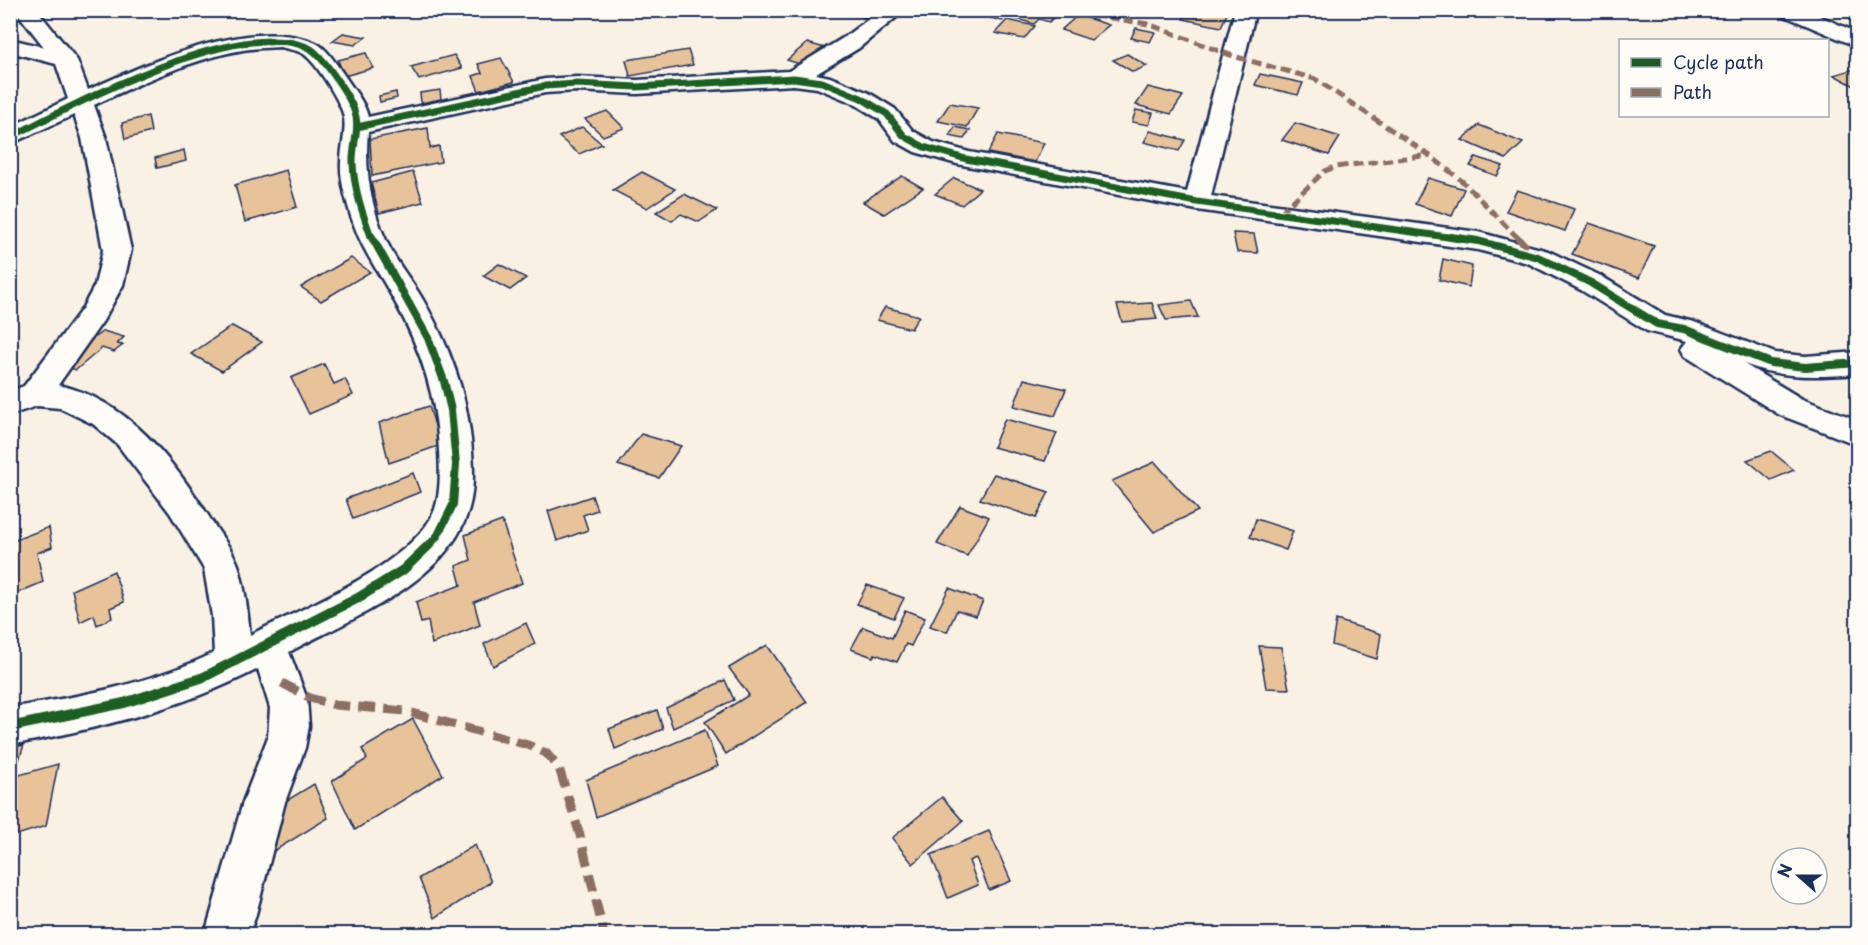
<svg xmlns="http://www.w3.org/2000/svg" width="1868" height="945" viewBox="0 0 1868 945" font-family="'Playpen Sans',sans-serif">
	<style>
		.building { fill: #e8c399; stroke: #1b2f5e; stroke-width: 1.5 }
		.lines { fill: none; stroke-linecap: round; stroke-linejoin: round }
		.street-casing { stroke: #1b2f5e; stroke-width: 5 }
		.street { fill: #fdfcf7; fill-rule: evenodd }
		.quiet-far2 { stroke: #8d6e63; stroke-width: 5; stroke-dasharray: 10 5; stroke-linecap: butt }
		.quiet-far1 { stroke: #8d6e63; stroke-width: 7; stroke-dasharray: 14 7; stroke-linecap: butt }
		.quiet { stroke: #8d6e63; stroke-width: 9; stroke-dasharray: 18 9; stroke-linecap: butt }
		.cycleway-far2-casing { stroke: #fdfcf7; stroke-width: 10 }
		.cycleway-far1-casing { stroke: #fdfcf7; stroke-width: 12 }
		.cycleway-casing { stroke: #fdfcf7; stroke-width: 14 }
		.cycleway-far2 { stroke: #1b5e20; stroke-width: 7 }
		.cycleway-far1 { stroke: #1b5e20; stroke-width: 8 }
		.cycleway { stroke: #1b5e20; stroke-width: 10 }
	</style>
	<rect width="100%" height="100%" fill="#f9f1e4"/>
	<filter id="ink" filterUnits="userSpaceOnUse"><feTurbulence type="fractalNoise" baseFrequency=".0167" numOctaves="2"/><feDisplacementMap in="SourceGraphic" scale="12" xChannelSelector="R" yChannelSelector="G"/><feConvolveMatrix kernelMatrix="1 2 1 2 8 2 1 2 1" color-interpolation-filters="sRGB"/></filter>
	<g filter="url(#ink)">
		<!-- building -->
		<g class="building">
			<path d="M842,10H876L865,18Z"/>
			<path d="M984,10H1041L1056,15L1049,22L1039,19L1034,24L1007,16L1002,21L980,15Z"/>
			<path d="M1188,10H1224L1228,11L1221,27L1183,19Z"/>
			<path d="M1078,15L1109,25L1091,40L1061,30Z"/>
			<path d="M1007,20L1035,26L1024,39L995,33Z"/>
			<path d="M1136,28L1155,32L1150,42L1131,38Z"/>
			<path d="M343,33L366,37L355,45L332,41Z"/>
			<path d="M807,43L829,49L809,67L787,60Z"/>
			<path d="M688,50L693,65L630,76L626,60Z"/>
			<path d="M366,53L373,68L344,76L338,60Z"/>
			<path d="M1127,54L1147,66L1133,72L1113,60Z"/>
			<path d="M454,55L462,68L419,80L411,67Z"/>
			<path d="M501,58L514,82L479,91L473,76L482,73L478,64Z"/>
			<path d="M1854,69L1858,70V88L1834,75Z"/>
			<path d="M1260,74L1303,83L1298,95L1255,85Z"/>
			<path d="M1148,87L1183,96L1171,114L1136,105Z"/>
			<path d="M440,90L441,99L421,103L420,93Z"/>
			<path d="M396,92L397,98L380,102L379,96Z"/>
			<path d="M950,103L978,108L967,127L938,121Z"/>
			<path d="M1136,110L1153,113L1149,125L1132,122Z"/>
			<path d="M607,111L624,128L603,136L585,119Z"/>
			<path d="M148,116L151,132L125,139L122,123Z"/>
			<path d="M1295,123L1340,137L1329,155L1282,140Z"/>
			<path d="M1479,125L1523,143L1506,159L1462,140Z"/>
			<path d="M582,127L602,144L579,154L559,137Z"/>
			<path d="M955,127L970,130L964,139L949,136Z"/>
			<path d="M428,128L430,148L439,146L441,162L372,176L370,139Z"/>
			<path d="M1150,131L1185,140L1179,151L1144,142Z"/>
			<path d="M998,134L1044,143L1035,162L988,153Z"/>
			<path d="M184,150L186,161L157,168L155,158Z"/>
			<path d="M1476,157L1503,166L1497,176L1470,166Z"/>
			<path d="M286,170L297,207L245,222L235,185Z"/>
			<path d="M413,172L423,202L379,213L371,183Z"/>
			<path d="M642,172L675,189L647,208L613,190Z"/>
			<path d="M902,176L923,188L884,214L863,202Z"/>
			<path d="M954,178L980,189L962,205L935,194Z"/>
			<path d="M1428,178L1464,189L1452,216L1415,204Z"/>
			<path d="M1517,190L1574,209L1565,231L1506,211Z"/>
			<path d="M684,194L717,210L699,222L681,214L672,221L656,212Z"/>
			<path d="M1589,223L1654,246L1639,278L1572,254Z"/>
			<path d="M1233,233L1254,234L1258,253L1237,252Z"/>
			<path d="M351,258L370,272L321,301L301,287Z"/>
			<path d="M1443,259L1472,266L1469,287L1439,280Z"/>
			<path d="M499,264L526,278L510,290L483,276Z"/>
			<path d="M1191,301L1198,317L1166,320L1159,305Z"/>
			<path d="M1152,303L1157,319L1122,322L1117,305Z"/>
			<path d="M885,307L919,316L911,329L877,320Z"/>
			<path d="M232,326L262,342L222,371L191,354Z"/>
			<path d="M103,331L124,337L117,344L123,345L114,352L102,348L76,370L60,365Z"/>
			<path d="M324,364L334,384L345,379L353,395L309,414L291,378Z"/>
			<path d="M1024,379L1066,389L1055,416L1014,406Z"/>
			<path d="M429,406L441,445L389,463L379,423Z"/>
			<path d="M1005,419L1057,433L1045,461L993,447Z"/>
			<path d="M641,434L681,446L659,478L618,465Z"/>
			<path d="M1771,451L1794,470L1771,480L1747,460Z"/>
			<path d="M1155,462L1198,511L1154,532L1112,481Z"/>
			<path d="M413,473L420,492L353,519L346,499Z"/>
			<path d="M994,474L1049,492L1036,518L980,499Z"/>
			<path d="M592,496L597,510L583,515L588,530L557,541L548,511Z"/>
			<path d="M960,506L989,517L967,556L937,544Z"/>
			<path d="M1256,519L1293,531L1286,550L1250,537Z"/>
			<path d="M502,521L522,583L474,602L480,625L432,644L428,621L421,623L416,602L461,585L456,566L471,560L465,535Z"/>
			<path d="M49,527L52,547L37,553L43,582L10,596V542Z"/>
			<path d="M114,571L124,602L110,608L112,618L97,625L94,615L80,622L72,590Z"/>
			<path d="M867,585L904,598L894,618L857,604Z"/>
			<path d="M949,588L983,601L976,616L957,610L947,632L930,626Z"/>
			<path d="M905,610L925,618L911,646L906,644L897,662L875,654L873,657L851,649L863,627L892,638Z"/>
			<path d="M1336,620L1381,634L1377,659L1332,645Z"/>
			<path d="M526,623L535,644L493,666L484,644Z"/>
			<path d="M767,645L807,702L726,754L705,722L749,695L729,668Z"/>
			<path d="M1259,646L1281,647L1289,689L1266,688Z"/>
			<path d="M725,680L734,700L673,728L666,708Z"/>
			<path d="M657,710L663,729L615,749L609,729Z"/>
			<path d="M413,719L443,775L355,830L332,781L367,759L362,749Z"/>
			<path d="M705,730L718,766L596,817L586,780Z"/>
			<path d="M24,745L10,787V748Z"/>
			<path d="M58,764L46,826L10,837V815L19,775Z"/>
			<path d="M314,784L328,818L274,851L261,816Z"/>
			<path d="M942,797L963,821L913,864L892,838Z"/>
			<path d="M989,831L1011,881L989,890L976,858L969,861L978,885L948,898L931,855Z"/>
			<path d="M475,845L491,882L435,918L419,878Z"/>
		</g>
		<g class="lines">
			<defs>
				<g id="street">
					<path d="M15,10H37L77,60L88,90C148,63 252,15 316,43C328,49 338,67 346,78C354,90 365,103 368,117L545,79L577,77L637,80L789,71L843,38L881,10H905L859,48L816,74L830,77L869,93L895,109L913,131L933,142L969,152L1187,192L1235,10H1256L1211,196L1478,232L1548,251L1601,276L1665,315L1694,322L1775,353L1805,356L1858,352V374C1817,377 1782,379 1744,364L1802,399L1858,420V445L1780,415L1685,356L1681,349L1687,341L1647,331L1581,290L1528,263L1478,250L1197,210L957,164L915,152L895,141L879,119L853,103L817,88L794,85L637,94L577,91L545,93L368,132C364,174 372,216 393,254C402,270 414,284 423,300C448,343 466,390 471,440C473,462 475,487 469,508C449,582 350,619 289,652L307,699L309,726L305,748L285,802L255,918L249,934H205L243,802L268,737L270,708L258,669C181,709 96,729 10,745V708C80,696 151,684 214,653L212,616L204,569L170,513L117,444L93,424L60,408L37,406L10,415V391L24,386L82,309L95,285L103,250L82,138L74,115L10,144V127L68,99L56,64L10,52V39L44,47ZM280,47C287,49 296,50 302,53C315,60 335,94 341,108C349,125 341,144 341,162C340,177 344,192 348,206C359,247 375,265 394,300C420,347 437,397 439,451C440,469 441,491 435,509C415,564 300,609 250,635C248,613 245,589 239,568C234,551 220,535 211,520C174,462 129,400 58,385L103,321L123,285L131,250L106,138L94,105C141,83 191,59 243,50C255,48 268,48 280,47Z"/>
					<path d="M1777,10H1806L1858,33V47L1780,14Z"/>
				</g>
			</defs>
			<!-- street casing -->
			<use href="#street" class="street-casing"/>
			<!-- street -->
			<use href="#street" class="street"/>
			<!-- quiet-far2 -->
			<g class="quiet-far2">
				<path d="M1080,10L1098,16L1148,24L1233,56L1315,79L1429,155L1462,181L1519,239"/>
				<path d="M1280,213L1325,171L1335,167L1429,155"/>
			</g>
			<!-- quiet-far1 -->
			<path class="quiet-far1" d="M1517,237L1533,253"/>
			<!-- quiet -->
			<path class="quiet" d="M282,683L310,698L335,705L405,711L528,745L546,753L559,768L580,835L604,934"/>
			<defs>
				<g id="cycleway-far2">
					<path d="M357,127L545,86L577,84L637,87L794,78L822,82L861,98L887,114L904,136L924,147L966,159L1197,202L1462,239"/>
					<path d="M10,137C75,105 239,15 309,48C322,54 349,96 354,110C361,127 352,146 353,164C354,189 363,215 372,239"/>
				</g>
				<g id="cycleway-far1">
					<path d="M372,237L428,338L444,381L451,410L456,464L453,505L438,535L428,547"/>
					<path d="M1451,237L1478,241L1538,257L1591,283L1657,324L1684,329L1771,363L1805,367L1858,363"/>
				</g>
				<path id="cycleway" d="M10,727L124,703L204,677L358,598L403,570L429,545"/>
			</defs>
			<!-- cycleway-far2 casing -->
			<use href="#cycleway-far2" class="cycleway-far2-casing"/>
			<!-- cycleway-far1 casing -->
			<use href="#cycleway-far1" class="cycleway-far1-casing"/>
			<!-- cycleway casing -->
			<use href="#cycleway" class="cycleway-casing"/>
			<!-- cycleway-far2 -->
			<use href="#cycleway-far2" class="cycleway-far2"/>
			<!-- cycleway-far1 -->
			<use href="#cycleway-far1" class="cycleway-far1"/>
			<!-- cycleway -->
			<use href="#cycleway" class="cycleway"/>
		</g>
	</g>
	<!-- margin -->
	<rect width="1868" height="945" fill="none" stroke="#fdfcf7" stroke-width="36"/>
	<rect x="18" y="18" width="1832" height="909" fill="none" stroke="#1b2f5e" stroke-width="2" filter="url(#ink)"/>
	<!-- legend -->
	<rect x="1619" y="39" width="210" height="78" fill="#fdfcf7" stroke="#a3aaba" stroke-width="1.5"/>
	<rect x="1631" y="58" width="30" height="9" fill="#1b5e20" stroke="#a3aaba" stroke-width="1.5"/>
	<text x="1673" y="69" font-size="18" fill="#1b2f5e">Cycle path</text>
	<rect x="1631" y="88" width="30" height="9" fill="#8d6e63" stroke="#a3aaba" stroke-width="1.5"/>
	<text x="1673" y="99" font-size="18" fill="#1b2f5e">Path</text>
	<!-- north arrow -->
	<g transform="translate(1799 876) rotate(291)"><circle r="28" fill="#fdfcf7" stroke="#a3aaba" stroke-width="1.5"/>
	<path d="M0-4.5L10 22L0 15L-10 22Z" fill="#1b2f5e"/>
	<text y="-9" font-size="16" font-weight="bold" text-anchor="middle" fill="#1b2f5e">N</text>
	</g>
</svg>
